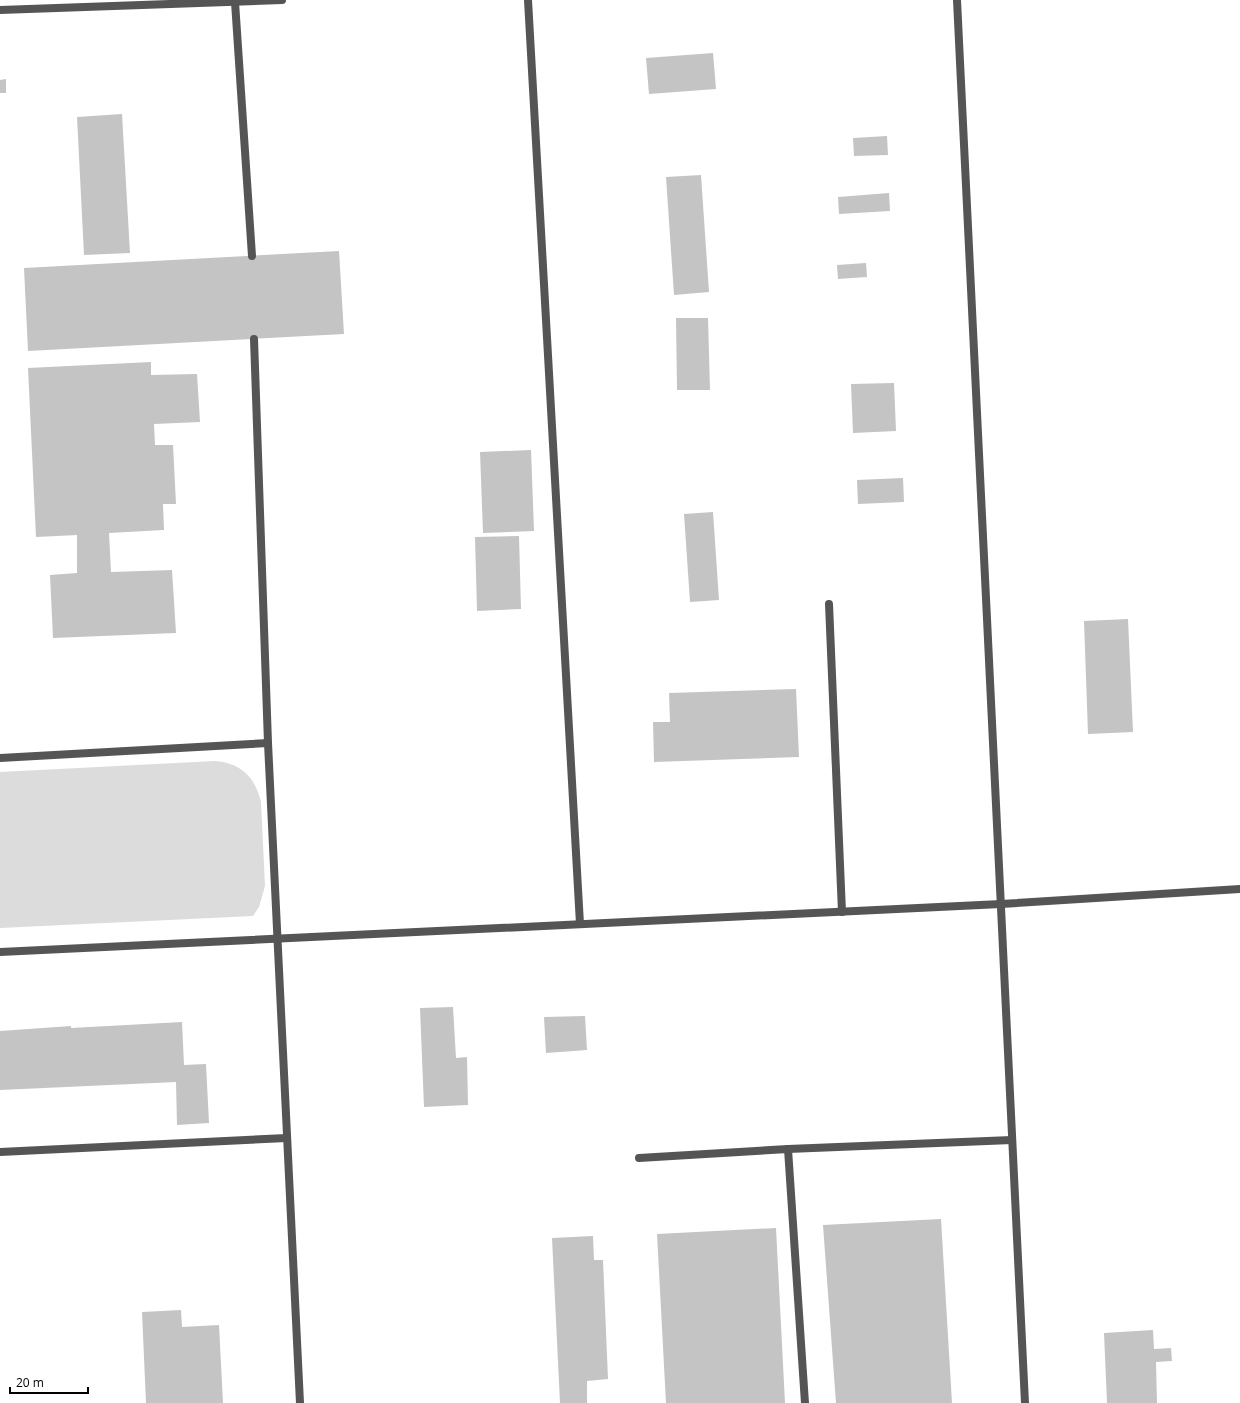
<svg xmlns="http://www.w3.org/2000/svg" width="1240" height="1403" viewBox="0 0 1240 1403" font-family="'Open Sans',sans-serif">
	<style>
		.green { fill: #dcdcdc }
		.building { fill: #c4c4c4 }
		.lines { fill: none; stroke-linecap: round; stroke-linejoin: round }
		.service { stroke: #555; stroke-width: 8 }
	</style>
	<rect width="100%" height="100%" fill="#fff"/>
	<!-- green -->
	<path class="green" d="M215,761C241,763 255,777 261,802L265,886L259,907L253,916L0,928V772Z"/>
	<!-- building -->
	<g class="building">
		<path d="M713,53L716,89L649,94L646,58Z"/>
		<path d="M6,79V93H0V80Z"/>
		<path d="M122,114L130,253L84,255L77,117Z"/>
		<path d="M887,136L888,155L854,156L853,138Z"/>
		<path d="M701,175L709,292L674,295L666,177Z"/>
		<path d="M889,193L890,211L839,214L838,197Z"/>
		<path d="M339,251L344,334L28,351L24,268Z"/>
		<path d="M866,263L867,277L838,279L837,265Z"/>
		<path d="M676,318H708L710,390H677Z"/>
		<path d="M151,362V375L197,374L200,422L154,424L155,445H173L176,504H163L164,530L109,533L111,572L172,570L176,633L53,638L50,575L77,573V535L36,537L28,368Z"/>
		<path d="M894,383L896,431L853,433L851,384Z"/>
		<path d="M531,450L534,531L483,533L480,452Z"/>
		<path d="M903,478L904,502L858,504L857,480Z"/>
		<path d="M713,512L719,600L690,602L684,514Z"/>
		<path d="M519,536L521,609L477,611L475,537Z"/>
		<path d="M1128,619L1133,732L1088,734L1084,621Z"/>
		<path d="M796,689L799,757L654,762L653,722H670L669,693Z"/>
		<path d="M453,1007L456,1058L467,1057L468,1105L424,1107L420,1008Z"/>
		<path d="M585,1016L587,1050L546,1053L544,1017Z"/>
		<path d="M182,1022L184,1065L206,1064L209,1123L177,1125L176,1082L0,1090V1031L71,1026V1028Z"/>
		<path d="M941,1219L952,1403H836L823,1225Z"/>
		<path d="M776,1228L785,1403H666L657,1234Z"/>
		<path d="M593,1236L594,1260H603L608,1379L587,1381V1403H560L552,1238Z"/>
		<path d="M181,1310L182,1327L219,1325L223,1403H146L142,1312Z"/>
		<path d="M1153,1330L1154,1349L1171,1348L1172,1361L1156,1362L1157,1403H1107L1104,1333Z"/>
	</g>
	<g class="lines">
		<!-- service -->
		<g class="service">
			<path d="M528,0L580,924"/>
			<path d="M957,0L1025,1403"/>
			<path d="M235,2L252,256"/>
			<path d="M0,10L282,0"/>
			<path d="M254,339L268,743L300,1403"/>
			<path d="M829,604L842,912"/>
			<path d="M0,758L268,743"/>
			<path d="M0,952L1001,904L1240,889"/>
			<path d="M788,1149L805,1403"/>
			<path d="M0,1152L287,1138"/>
			<path d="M639,1158L788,1149L1012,1140"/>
		</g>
	</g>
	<!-- scale -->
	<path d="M10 1387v6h78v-6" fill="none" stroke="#000000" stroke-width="2"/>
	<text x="16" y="1387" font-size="12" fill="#000000" stroke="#ffffff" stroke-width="3" paint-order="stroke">20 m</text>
</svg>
